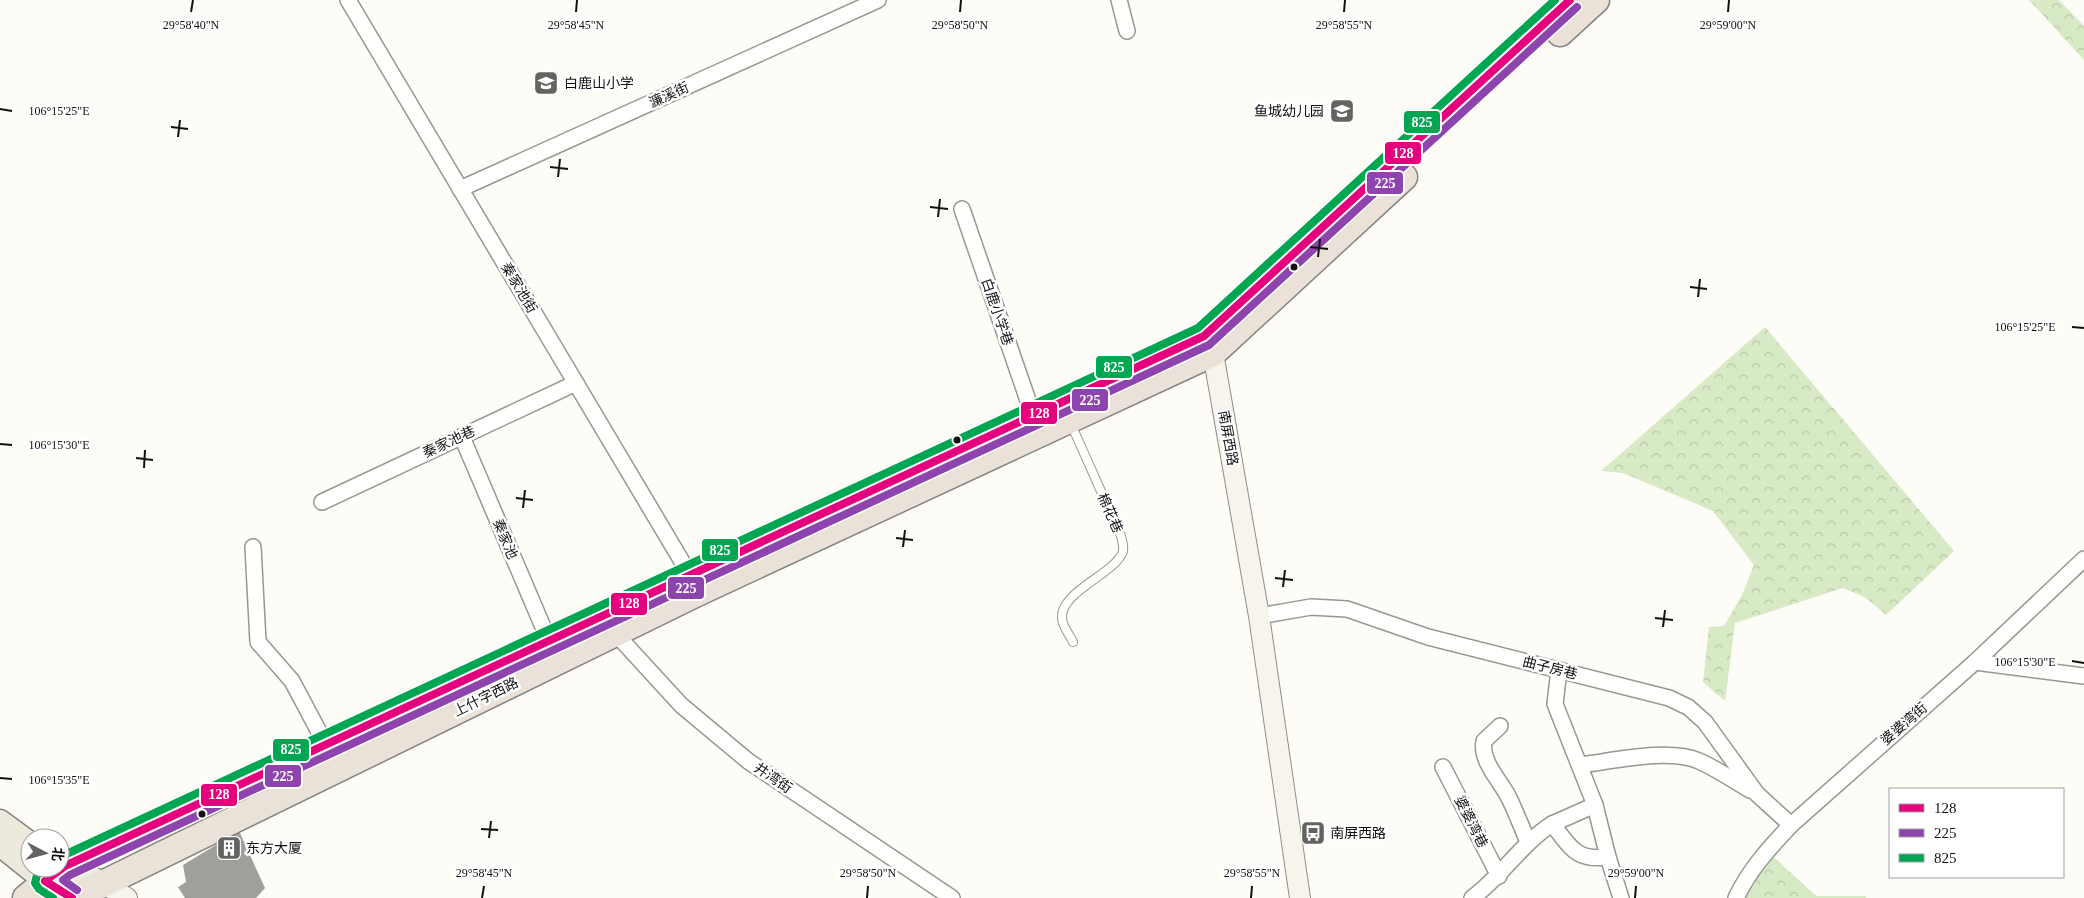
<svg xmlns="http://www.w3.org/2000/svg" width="2084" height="898" viewBox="0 0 2084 898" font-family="'Times New Roman','Noto Sans SC',serif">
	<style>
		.forest { fill: url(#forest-crowns) }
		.building { fill: #a19f9c }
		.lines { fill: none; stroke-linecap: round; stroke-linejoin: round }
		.lane-casing { stroke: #979795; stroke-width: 10 }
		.street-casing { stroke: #979795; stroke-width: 18 }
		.secondary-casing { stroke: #8e8d8b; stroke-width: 22 }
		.primary-casing { stroke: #858482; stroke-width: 25 }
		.highway-casing { stroke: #858482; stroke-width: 29 }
		.lane { stroke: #fffffe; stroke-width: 8 }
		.street { stroke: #fffffe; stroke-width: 15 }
		.secondary { stroke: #f6f4eb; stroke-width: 20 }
		.primary { stroke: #ede9dc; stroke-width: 22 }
		.highway { stroke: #eae1d8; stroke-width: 26 }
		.bus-1-casing { stroke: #fff; stroke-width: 11 }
		.bus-2-casing { stroke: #fff; stroke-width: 11 }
		.bus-3-casing { stroke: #fff; stroke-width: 11 }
		.bus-1 { stroke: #e5007d; stroke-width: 8 }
		.bus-2 { stroke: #8e44ad; stroke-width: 8 }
		.bus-3 { stroke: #00a651; stroke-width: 8 }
		.ticks { fill: none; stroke: #111; stroke-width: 2 }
		.bus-dot { fill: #111; stroke: #fff; stroke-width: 2 }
		.labels { text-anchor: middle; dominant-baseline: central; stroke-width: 5; stroke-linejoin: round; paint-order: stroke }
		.poi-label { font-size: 14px; fill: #111; stroke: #fff; text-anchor: start }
		.street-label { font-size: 14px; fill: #111; stroke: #fff }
		.ticks-label { font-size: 12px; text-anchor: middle; fill: #111; stroke: #fff; stroke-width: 5; stroke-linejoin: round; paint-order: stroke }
		.line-badge { stroke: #fff; stroke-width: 2 }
		.badge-label { font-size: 14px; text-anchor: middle; font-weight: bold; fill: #fff }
	</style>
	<defs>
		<pattern id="forest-crowns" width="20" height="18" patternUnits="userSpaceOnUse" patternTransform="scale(1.25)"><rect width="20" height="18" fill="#d8eac5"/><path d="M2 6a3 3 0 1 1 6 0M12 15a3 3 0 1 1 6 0" fill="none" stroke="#b8c8a8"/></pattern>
	</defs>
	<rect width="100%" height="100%" fill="#fdfcf7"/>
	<!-- forest -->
	<g class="forest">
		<path d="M2029,0H2059L2084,26V60Z"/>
		<path d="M1765,327L1954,551L1886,615L1866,598L1843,588L1735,623L1725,701L1703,682L1709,627L1724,626L1742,595L1754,565L1713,511L1623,473L1601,471Z"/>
		<path d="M1767,851L1816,896H1866V898H1736Z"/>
	</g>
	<!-- building -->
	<path class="building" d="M239,831L265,888L256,898H185L178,887L186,882L183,865Z"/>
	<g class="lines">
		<defs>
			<path id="lane" d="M1071,424L1121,536C1122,541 1124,546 1123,551C1117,573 1060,591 1062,618C1062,626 1070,635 1073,642"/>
			<g id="street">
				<path d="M348,0L690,575"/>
				<path d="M1119,0L1127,31"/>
				<path d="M460,189L878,0"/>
				<path d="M962,209L1033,415"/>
				<path d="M462,437L549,641"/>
				<path d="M322,502L576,383"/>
				<path d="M253,547L258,642L292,681L326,745"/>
				<path d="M1259,616L1311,607L1347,609L1428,637L1669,698L1688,707L1705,722L1757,794L1791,825"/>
				<path d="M615,633L681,705L748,761L952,898"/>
				<path d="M1975,662L2084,676"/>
				<path d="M1559,670L1555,704L1595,805L1608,857"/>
				<path d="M1500,726L1484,741C1480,762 1501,781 1509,798C1516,812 1522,828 1528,842"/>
				<path d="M1580,765C1614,761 1668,748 1699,761C1717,769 1733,780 1750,790"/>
				<path d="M1443,767L1499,876"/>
				<path d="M1552,824L1595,805"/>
				<path d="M1472,898C1502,876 1521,844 1552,824C1571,847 1575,861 1608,857L1621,898"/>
				<path d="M1736,898C1749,870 1770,847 1791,825L1975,662L2084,559"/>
			</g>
			<g id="secondary">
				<path d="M1207,342L1213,353L1259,616L1300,898"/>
				<path d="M103,883L127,898"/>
			</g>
			<g id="primary">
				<path d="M0,821L30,843"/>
				<path d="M0,845L45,881L72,898"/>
				<path d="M60,863L103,883"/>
			</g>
			<g id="highway">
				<path d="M1560,33L1596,0"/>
				<path d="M26,898L65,866L1204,336L1570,0"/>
				<path d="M74,898L697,593L1213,353L1404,177"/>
			</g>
		</defs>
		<!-- lane casing -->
		<use href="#lane" class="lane-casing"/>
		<!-- street casing -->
		<use href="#street" class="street-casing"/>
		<!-- secondary casing -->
		<use href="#secondary" class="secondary-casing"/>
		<!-- primary casing -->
		<use href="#primary" class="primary-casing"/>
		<!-- highway casing -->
		<use href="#highway" class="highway-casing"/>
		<!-- lane -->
		<use href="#lane" class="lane"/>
		<!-- street -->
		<use href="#street" class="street"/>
		<!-- secondary -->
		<use href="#secondary" class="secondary"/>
		<!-- primary -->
		<use href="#primary" class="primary"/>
		<!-- highway -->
		<use href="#highway" class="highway"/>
		<defs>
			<path id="bus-1" d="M72,898L45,881L65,866L1204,336L1570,0"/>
			<path id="bus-2" d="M77,890L63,880L70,875L1209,345L1577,7"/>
			<g id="bus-3">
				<path d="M60,857L1198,328L1555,0"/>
				<path d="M46,868L37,875L35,883L39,889L53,898"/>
			</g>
		</defs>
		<!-- bus-1 casing -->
		<use href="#bus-1" class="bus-1-casing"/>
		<!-- bus-2 casing -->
		<use href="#bus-2" class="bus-2-casing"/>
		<!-- bus-3 casing -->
		<use href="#bus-3" class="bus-3-casing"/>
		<!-- bus-1 -->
		<use href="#bus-1" class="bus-1"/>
		<!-- bus-2 -->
		<use href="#bus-2" class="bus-2"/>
		<!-- bus-3 -->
		<use href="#bus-3" class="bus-3"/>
	</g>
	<!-- ticks -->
	<path class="ticks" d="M191,12L193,0M576,12L577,0M960,12L961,0M1344,12L1345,0M1728,12L1729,0M0,109L12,111M171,127L188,129M178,137L180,120M550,167L568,169M558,177L560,159M930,207L948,209M938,217L940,199M1310,247L1328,249M1318,257L1320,239M1690,287L1707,289M1698,297L1700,279M2072,327L2084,328M0,444L12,445M136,458L153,460M144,468L145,450M516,498L533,500M523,508L525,490M896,538L913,540M903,547L905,530M1275,578L1293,580M1283,587L1285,570M1655,618L1673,620M1663,627L1665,610M2072,661L2084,663M0,778L12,779M481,829L498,830M489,838L491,821M482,898L484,886M867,898L868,886M1251,898L1252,886M1635,898L1636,886"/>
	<!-- icons -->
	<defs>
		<symbol id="school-square" viewBox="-11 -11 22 22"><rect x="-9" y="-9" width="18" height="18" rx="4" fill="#646362" stroke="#fff"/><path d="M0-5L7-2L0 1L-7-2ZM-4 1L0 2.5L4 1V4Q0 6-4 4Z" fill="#fff"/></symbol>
		<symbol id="bus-square" viewBox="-11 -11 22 22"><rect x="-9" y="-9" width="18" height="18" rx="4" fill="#646362" stroke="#fff"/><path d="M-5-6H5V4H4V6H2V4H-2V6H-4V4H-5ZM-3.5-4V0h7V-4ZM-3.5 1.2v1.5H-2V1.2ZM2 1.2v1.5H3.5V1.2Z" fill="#fff"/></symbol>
		<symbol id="building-square" viewBox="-11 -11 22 22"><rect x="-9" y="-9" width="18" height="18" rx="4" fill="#646362" stroke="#fff"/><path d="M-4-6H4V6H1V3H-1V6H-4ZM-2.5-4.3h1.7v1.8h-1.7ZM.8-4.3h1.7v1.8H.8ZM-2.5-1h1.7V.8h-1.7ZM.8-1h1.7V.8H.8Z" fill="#fff"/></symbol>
	</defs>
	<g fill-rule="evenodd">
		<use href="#school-square" x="532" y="69" width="28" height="28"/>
		<use href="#school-square" x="1328" y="97" width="28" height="28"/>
		<use href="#bus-square" x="1299" y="819" width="28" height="28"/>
		<use href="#building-square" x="215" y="834" width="28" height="28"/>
	</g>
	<!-- markers -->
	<g class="bus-dot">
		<circle cx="1294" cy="267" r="4.5"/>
		<circle cx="957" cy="440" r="4.5"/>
		<circle cx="202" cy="814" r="4.5"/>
	</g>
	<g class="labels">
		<!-- poi labels -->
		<g class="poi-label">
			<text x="564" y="83">白鹿山小学</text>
			<text x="1324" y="111" text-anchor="end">鱼城幼儿园</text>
			<text x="1330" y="833">南屏西路</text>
			<text x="246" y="848">东方大厦</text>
		</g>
		<!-- street labels -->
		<g class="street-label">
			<text transform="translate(669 95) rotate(-24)">濂溪街</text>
			<text transform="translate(519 288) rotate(59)">秦家池街</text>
			<text transform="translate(997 312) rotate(71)">白鹿小学巷</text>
			<text transform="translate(1228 438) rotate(80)">南屏西路</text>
			<text transform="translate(449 442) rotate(-25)">秦家池巷</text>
			<text transform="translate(1110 513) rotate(66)">棉花巷</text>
			<text transform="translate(505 539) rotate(67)">秦家池</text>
			<text transform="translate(1550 668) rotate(14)">曲子房巷</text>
			<text transform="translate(486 697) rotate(-26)">上什字西路</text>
			<text transform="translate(1904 724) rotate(-41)">婆婆湾街</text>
			<text transform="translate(773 778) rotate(34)">井湾街</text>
			<text transform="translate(1471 822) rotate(63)">婆婆湾巷</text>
		</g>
	</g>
	<g class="ticks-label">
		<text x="191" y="29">29°58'40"N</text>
		<text x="576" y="29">29°58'45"N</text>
		<text x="960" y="29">29°58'50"N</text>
		<text x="1344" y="29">29°58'55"N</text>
		<text x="1728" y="29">29°59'00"N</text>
		<text x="59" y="115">106°15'25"E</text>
		<text x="2025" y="331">106°15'25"E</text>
		<text x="59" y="449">106°15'30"E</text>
		<text x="2025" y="666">106°15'30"E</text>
		<text x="59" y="784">106°15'35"E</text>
		<text x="484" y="877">29°58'45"N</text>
		<text x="868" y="877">29°58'50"N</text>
		<text x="1252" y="877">29°58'55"N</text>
		<text x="1636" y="877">29°59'00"N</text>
	</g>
	<g class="line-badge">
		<rect x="1403" y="110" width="38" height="24" rx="5" fill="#00a651"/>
		<rect x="1384" y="141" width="38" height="24" rx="5" fill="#e5007d"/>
		<rect x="1366" y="171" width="38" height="24" rx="5" fill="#8e44ad"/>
		<rect x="1095" y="355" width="38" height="24" rx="5" fill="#00a651"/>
		<rect x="1071" y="388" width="38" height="24" rx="5" fill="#8e44ad"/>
		<rect x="1020" y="401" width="38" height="24" rx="5" fill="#e5007d"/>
		<rect x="701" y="538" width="38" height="24" rx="5" fill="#00a651"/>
		<rect x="667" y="576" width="38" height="24" rx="5" fill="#8e44ad"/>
		<rect x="610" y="592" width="38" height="24" rx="5" fill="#e5007d"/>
		<rect x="272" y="738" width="38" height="24" rx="5" fill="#00a651"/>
		<rect x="264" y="764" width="38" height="24" rx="5" fill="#8e44ad"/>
		<rect x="200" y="783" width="38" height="24" rx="5" fill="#e5007d"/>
	</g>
	<g class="badge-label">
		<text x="1422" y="127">825</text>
		<text x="1403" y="158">128</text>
		<text x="1385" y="188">225</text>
		<text x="1114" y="372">825</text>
		<text x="1090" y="405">225</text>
		<text x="1039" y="418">128</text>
		<text x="720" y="555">825</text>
		<text x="686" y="593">225</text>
		<text x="629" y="608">128</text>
		<text x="291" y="754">825</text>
		<text x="283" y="781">225</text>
		<text x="219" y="799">128</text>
	</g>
	<!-- legend -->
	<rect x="1889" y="788" width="175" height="90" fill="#ffffff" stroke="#a0a0a0"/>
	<rect x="1899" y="804" width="25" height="8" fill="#e5007d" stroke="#a0a0a0"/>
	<text x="1934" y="813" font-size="15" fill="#111111">128</text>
	<rect x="1899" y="829" width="25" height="8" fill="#8e44ad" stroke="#a0a0a0"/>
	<text x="1934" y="838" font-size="15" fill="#111111">225</text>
	<rect x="1899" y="854" width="25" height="8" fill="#00a651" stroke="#a0a0a0"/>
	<text x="1934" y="863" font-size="15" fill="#111111">825</text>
	<!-- north arrow -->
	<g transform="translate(45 853) rotate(96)"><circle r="24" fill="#ffffff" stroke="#a0a0a0"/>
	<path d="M0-4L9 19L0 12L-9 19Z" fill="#646362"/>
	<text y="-8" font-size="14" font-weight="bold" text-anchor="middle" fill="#111111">北</text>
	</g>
</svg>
